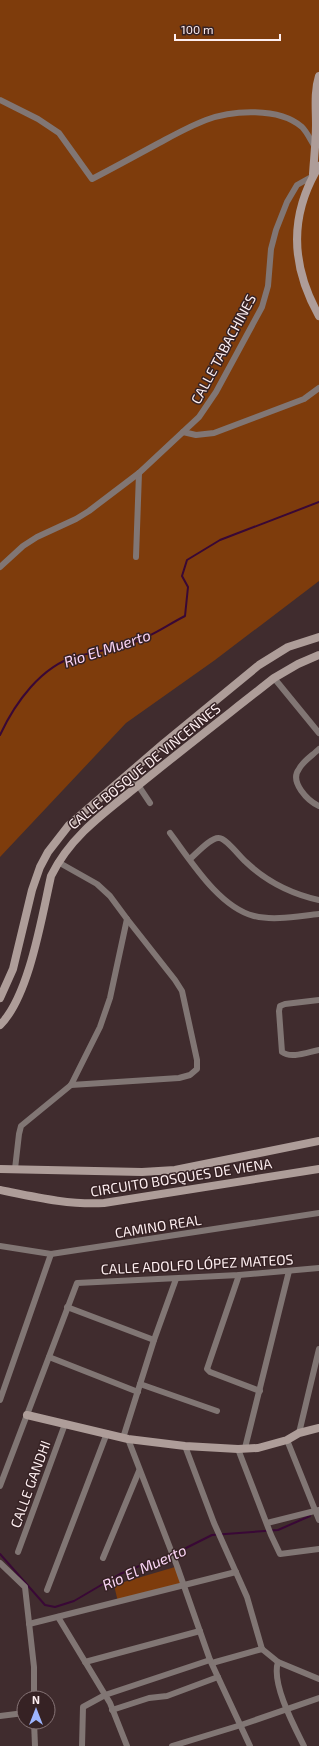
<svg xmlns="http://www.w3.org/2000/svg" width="319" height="1746" viewBox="0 0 319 1746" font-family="'Exo 2',sans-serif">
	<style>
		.green { fill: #7e3c0c }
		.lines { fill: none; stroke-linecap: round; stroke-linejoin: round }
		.stream { stroke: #390836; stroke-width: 2 }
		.street { stroke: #817674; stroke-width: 6 }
		.secondary { stroke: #ae9d99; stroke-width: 8 }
		.labels { text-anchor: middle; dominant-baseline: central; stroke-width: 3; stroke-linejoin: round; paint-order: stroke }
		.street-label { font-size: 14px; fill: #fdeef0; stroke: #362224 }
		.water-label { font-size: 15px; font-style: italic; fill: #fcd6f7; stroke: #362224 }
	</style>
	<rect width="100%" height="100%" fill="#402c2e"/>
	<!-- green -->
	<g class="green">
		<path d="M0,0H319V581L215,660L126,723L0,857Z"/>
		<path d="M175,1567L182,1584L118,1602L114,1585Z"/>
	</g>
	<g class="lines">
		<!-- stream -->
		<g class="stream">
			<path d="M0,735C15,703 41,666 77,656C95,652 113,649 131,643C150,638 167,625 185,616L188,587L182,576L187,560L220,540L319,502"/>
			<path d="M0,1554L45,1605L55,1607L74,1601L120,1574L149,1562L160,1561L212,1535L278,1530L310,1516"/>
		</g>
		<!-- street -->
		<g class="street">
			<path d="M0,100L38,119L59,133L92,179C115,167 137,155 159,143C174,135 190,126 206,120C232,110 279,107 302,127C307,132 311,141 315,147"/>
			<path d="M183,432L196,435L214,433L304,399L319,388"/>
			<path d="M136,557L139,473"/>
			<path d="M0,567L23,546L37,537L76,519L89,511L139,473L199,417L216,392L262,307L268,286L271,249L276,230L287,202L297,185L313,176"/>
			<path d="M274,678L319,733"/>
			<path d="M319,749C313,755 303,761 299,769C289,782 308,801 319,806"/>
			<path d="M130,773L150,803"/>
			<path d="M170,833C191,861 219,907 254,916C274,921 299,916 319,914"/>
			<path d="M190,859C196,854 211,837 219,838C226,838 240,857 246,862C266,881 292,894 319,900"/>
			<path d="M319,1000L285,1004L280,1006L279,1011L282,1052C291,1059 308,1052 319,1050"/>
			<path d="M71,1085L179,1078L190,1075L197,1069V1060L182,991L175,980L127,919"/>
			<path d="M15,1169L19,1134L21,1126L71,1085L100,1027L110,998L127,919L110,896L97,884L58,862"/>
			<path d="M0,1246L51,1254L319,1213"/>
			<path d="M239,1275L207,1369L210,1372L260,1391"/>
			<path d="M67,1307L154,1340"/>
			<path d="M49,1357L138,1392"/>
			<path d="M140,1384L217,1411"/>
			<path d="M0,1400L51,1254"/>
			<path d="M299,1433L319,1349"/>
			<path d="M123,1438L154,1340L176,1279"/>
			<path d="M128,1439L177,1566L210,1660L250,1746"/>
			<path d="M287,1440L319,1520"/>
			<path d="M185,1446L214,1523L247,1597L262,1649"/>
			<path d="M245,1448L289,1271"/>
			<path d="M238,1449L271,1535L280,1554L319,1549"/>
			<path d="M0,1486L77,1283L239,1275L319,1268"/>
			<path d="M267,1523L319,1510"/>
			<path d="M18,1552L65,1424"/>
			<path d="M103,1558L139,1471"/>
			<path d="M0,1563L25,1587L34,1667V1698"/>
			<path d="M47,1590L107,1433"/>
			<path d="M58,1617L110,1703L127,1746"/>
			<path d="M29,1624L236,1572"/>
			<path d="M262,1649L278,1662L319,1679"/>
			<path d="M85,1662L200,1631"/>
			<path d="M278,1662C271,1683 294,1726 304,1746"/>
			<path d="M212,1663L262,1649"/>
			<path d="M112,1710L149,1698L167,1696L218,1677"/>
			<path d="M0,1716L24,1713"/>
			<path d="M34,1722L35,1746"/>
			<path d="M82,1746L83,1707L105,1695L210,1660"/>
			<path d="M172,1746L241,1725L319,1698"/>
		</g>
		<!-- secondary -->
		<g class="secondary">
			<path d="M319,166C289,215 291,266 319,316"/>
			<path d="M313,174C314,158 316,141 316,125C316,108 314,92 319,76"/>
			<path d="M0,998L13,969L32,890L40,867L48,852L69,825L164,743L259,665L288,647L319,637"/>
			<path d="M0,1025C29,997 42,916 51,876C72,833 110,809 145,780C188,745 231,712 274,678L298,664L319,655"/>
			<path d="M0,1169L142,1172L175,1170L319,1141"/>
			<path d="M0,1190C35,1197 69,1205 104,1203L319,1169"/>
			<path d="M27,1415L128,1439L185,1446L238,1449L258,1448L287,1440L299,1433L319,1428"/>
		</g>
	</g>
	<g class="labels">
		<!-- street labels -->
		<g class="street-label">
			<text transform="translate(223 349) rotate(-62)">CALLE TABACHINES</text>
			<text transform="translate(144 766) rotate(-39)">CALLE BOSQUE DE VINCENNES</text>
			<text transform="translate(181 1177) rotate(-9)">CIRCUITO BOSQUES DE VIENA</text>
			<text transform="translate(158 1226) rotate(-9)">CAMINO REAL</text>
			<text transform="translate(197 1264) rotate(-3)">CALLE ADOLFO LÓPEZ MATEOS</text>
			<text transform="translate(30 1484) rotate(-70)">CALLE GANDHI</text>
		</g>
		<!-- water labels -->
		<g class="water-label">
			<text transform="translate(107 648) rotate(-18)">Rio El Muerto</text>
			<text transform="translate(144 1567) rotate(-24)">Rio El Muerto</text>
		</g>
	</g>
	<!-- north arrow -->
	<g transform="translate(36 1710)"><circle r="19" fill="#362224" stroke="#867476"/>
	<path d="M0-3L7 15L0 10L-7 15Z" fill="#9db4fd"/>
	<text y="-6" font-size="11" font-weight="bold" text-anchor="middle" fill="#fdeef0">N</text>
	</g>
	<!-- scale -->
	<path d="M175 34v6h105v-6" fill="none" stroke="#fdeef0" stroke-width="2"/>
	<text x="181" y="34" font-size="12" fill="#fdeef0" stroke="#362224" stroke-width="3" paint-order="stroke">100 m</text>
</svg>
